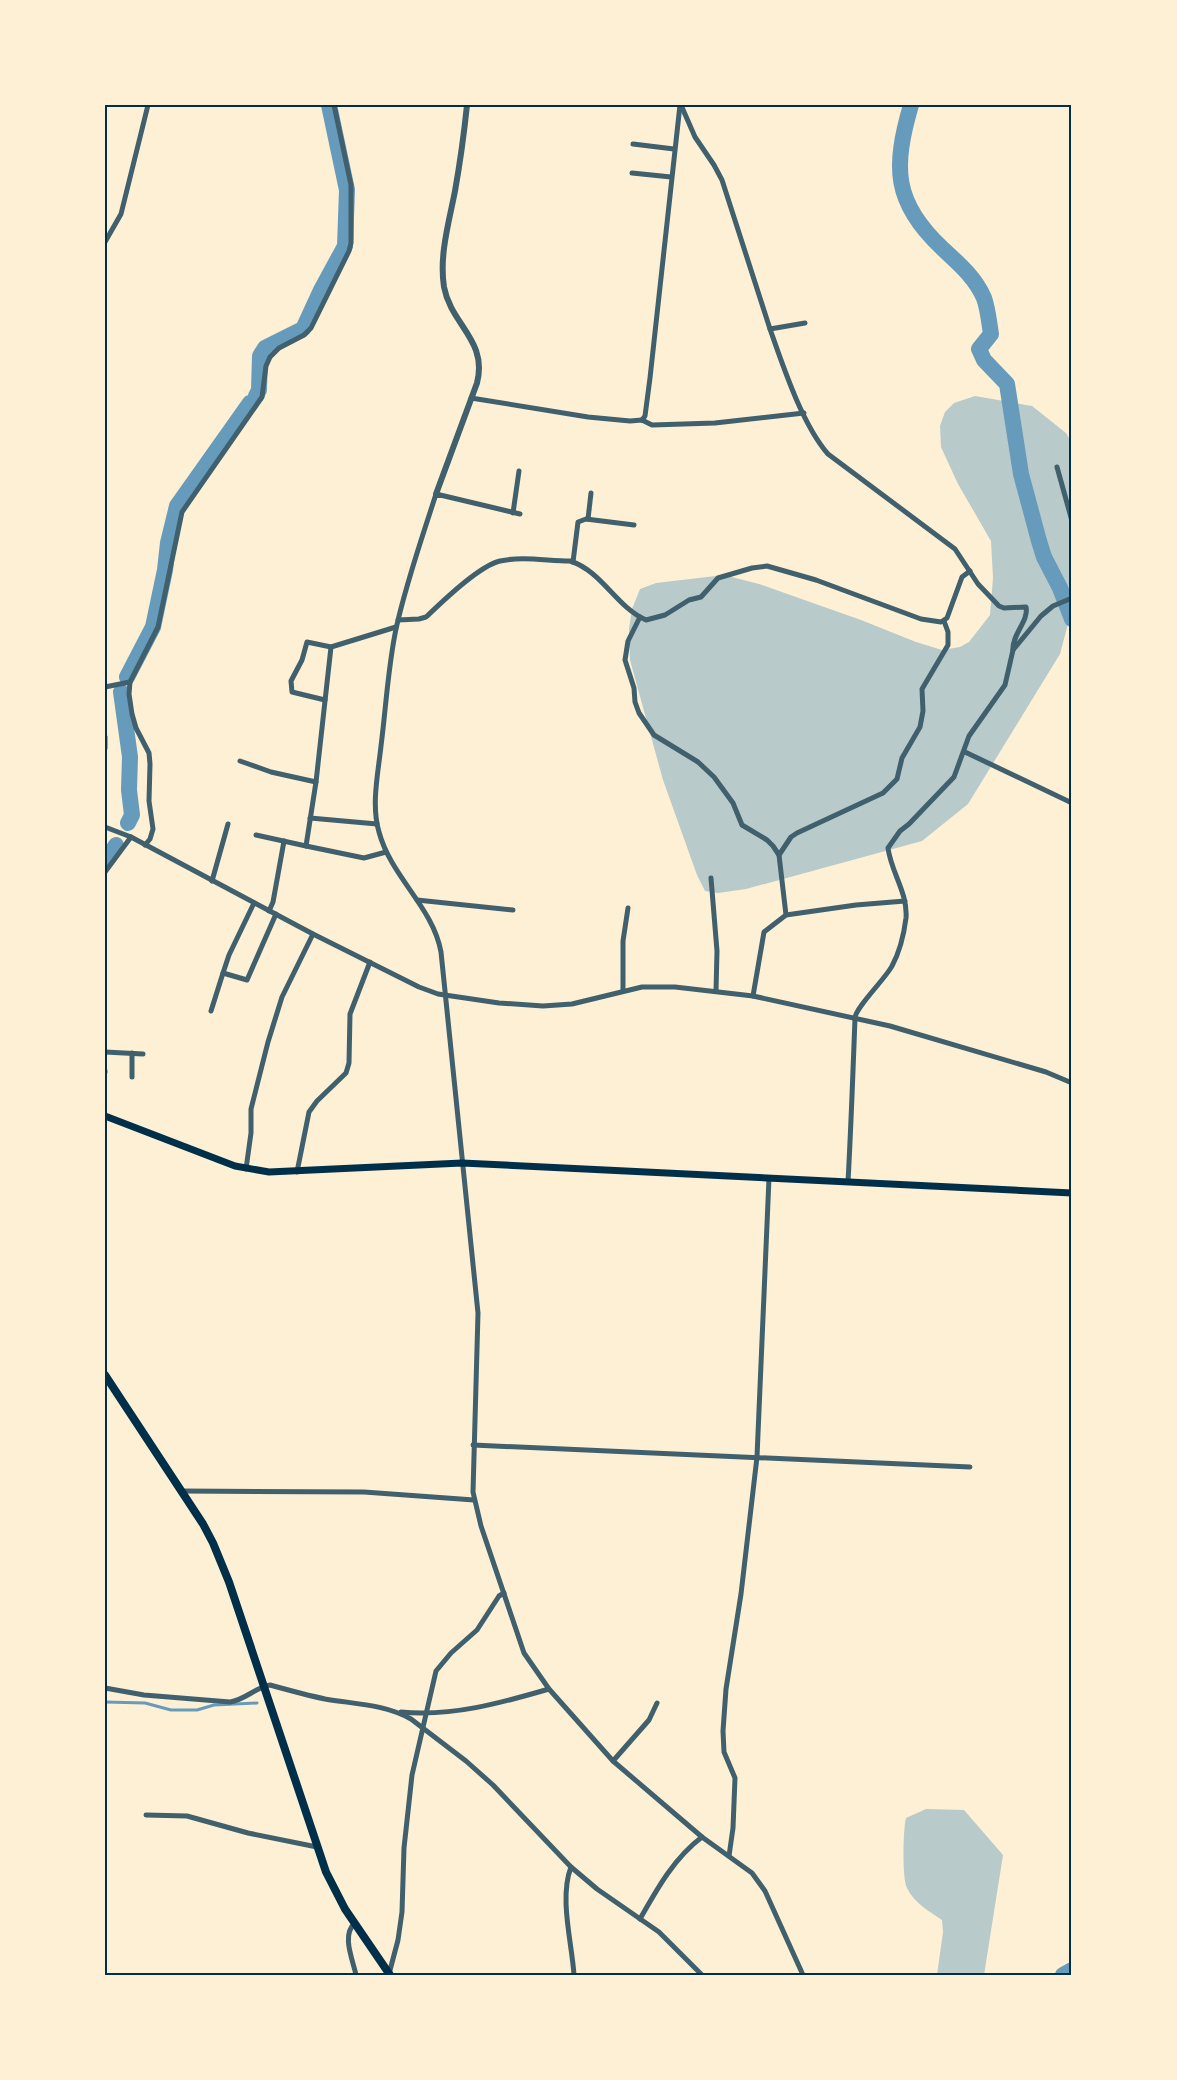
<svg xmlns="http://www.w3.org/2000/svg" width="1177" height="2080" viewBox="0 0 1177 2080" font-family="'Space Grotesk',sans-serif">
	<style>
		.green { fill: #b9caca }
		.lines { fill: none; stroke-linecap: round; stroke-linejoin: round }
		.stream { stroke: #669bbc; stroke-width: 3 }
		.river { stroke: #669bbc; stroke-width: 16 }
		.minor { stroke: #3f606c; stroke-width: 5 }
		.tertiary { stroke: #3f606c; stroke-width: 6 }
		.secondary { stroke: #003049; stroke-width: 7 }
		.primary { stroke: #003049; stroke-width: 8 }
		.neatline { fill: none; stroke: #003049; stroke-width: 2 }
	</style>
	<rect width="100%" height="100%" fill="#fdf0d5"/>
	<!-- green -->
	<g class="green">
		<path d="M975,396L1032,406L1066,433L1072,443V609L1060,654L968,804L922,841L746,889L718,893L705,891L697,875L663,780L630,660L629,629L632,609L640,589L656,583L724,575L759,584L861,620L916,642L942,650L960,647L969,642L990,615L993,578L991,541L958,484L941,447L940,426L945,412L954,403Z"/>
		<path d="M926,1809L964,1810L1003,1855L984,1975H937L943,1932L942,1920C929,1911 914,1903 907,1888C902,1878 903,1830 906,1818Z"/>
	</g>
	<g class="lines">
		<!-- stream -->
		<path class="stream" d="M105,1702L145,1703L171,1710H197L214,1705L257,1703"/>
		<!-- river -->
		<g class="river">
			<path d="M911,105C893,167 893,202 942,248C958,263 975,277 984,298C988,309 989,322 991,334L979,349L984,360L1007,384L1021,474L1039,541L1044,557L1060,588L1072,619"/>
			<path d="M256,396L259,390L260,356L265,348L303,329L321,290L345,246L347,190L329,105"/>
			<path d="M127,677L153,627L165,570L168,543L177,506L250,403"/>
			<path d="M121,692L130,757L129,790L132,815L128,823"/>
			<path d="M105,862L116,845"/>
			<path d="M1063,1975L1072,1970"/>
		</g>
		<!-- minor -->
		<g class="minor">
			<path d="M681,105L695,137L714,165L722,180L770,329L805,323"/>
			<path d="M633,144L674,149"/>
			<path d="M632,173L671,177"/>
			<path d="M105,242L121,214L148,105"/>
			<path d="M770,329C783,366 802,424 828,454L955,549L978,584L999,606L1004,608L1026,607C1029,621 1012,634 1013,650"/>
			<path d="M471,398L588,417L630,421L642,420L652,425L715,423L804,413"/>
			<path d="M642,420L645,416L650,378L680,105"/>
			<path d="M1057,467L1072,521"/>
			<path d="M513,513L519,471"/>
			<path d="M520,514L436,494C422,538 406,583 396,629C388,667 386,707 381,746C378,774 371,805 379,832C391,877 433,907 441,952L478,1313L473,1492L481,1526L524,1653L549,1689L613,1761L702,1837L752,1873L765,1891L803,1975"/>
			<path d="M588,519L591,493"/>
			<path d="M573,562L578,522L586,519L634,525"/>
			<path d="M640,617L628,641L625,660L634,688L635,702L639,713L654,735L698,762L714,777L733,803L742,825L767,840L773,846L779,855L786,915"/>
			<path d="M398,620L419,619L426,617C443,601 479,566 500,561C522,556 548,561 570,561C602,571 616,607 646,620L665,615L689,600L701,597L718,578L752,568L767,566L816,580L921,619L941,622L947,618L962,577L970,571"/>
			<path d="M105,687L130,682"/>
			<path d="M325,700L292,692L291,681L302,660L307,642L331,647"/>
			<path d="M105,737V748"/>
			<path d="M965,752L1072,803"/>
			<path d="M240,761L271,772L316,782"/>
			<path d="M310,818L377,824"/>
			<path d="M105,827L131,837L313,934L419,987L438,994L499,1003L543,1006L572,1004L642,987H675L753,996L890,1026L1046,1072L1072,1083"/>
			<path d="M256,835L306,846L316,782L331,647L396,627"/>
			<path d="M145,845L150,839L153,829L149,801L150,764L149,753L136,728L132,714L129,694L130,682L158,627L182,512L262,397L266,366L270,357L279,348L304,335L311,328L349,251L351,243V185L334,105"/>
			<path d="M306,846L364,858L386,852"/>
			<path d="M779,855L791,837L797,833L883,793L897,779L902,758L920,727L923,711L922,689L948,645V632L944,621"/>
			<path d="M105,872L131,837"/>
			<path d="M711,878L717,951L716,991"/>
			<path d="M212,881L228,824"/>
			<path d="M417,900L513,910"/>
			<path d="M269,911L273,902L284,841"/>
			<path d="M223,973L229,955L254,903"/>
			<path d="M623,990V941L628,908"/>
			<path d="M753,996L764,932L786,915L856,905L905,901"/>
			<path d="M211,1011L223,973L247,980L276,914"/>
			<path d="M105,1052L143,1054"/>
			<path d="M105,1071V1072"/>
			<path d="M132,1077V1053"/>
			<path d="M246,1169L251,1133V1109L268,1042L282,997L313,934"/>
			<path d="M297,1172L309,1112L317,1101L346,1073L349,1063L350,1014L370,962"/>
			<path d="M848,1182C851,1127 853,1072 855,1018C855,1008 886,978 892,966C899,953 904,934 906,918C908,893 891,872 888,848L900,831L909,824L954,777L969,736L1005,685L1013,650L1041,616L1053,606L1072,598"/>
			<path d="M473,1445L970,1467"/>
			<path d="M181,1491L364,1492L474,1500"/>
			<path d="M105,1688L144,1695L230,1702C245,1700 256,1687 270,1685C288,1690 306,1695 325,1699C354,1704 384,1704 411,1719L466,1761L493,1785L571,1867L597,1889L659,1932L702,1975"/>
			<path d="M401,1712C451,1717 501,1703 549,1689"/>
			<path d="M613,1761L649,1720L657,1703"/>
			<path d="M146,1815L187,1816L248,1833L317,1847"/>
			<path d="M729,1856L733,1828L735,1778L724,1752L723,1731L726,1689L741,1594L757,1457L769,1178"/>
			<path d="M571,1867C559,1898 572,1943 574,1975"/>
			<path d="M640,1919C657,1889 674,1858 702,1837"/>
			<path d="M355,1923C341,1935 353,1960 356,1975"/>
			<path d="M389,1974L398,1940L402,1912L404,1848L412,1775L436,1671L451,1653L477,1630L499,1596L504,1593"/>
		</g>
		<!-- tertiary -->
		<path class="tertiary" d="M436,494L477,383C488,340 451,325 444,287C439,255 449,222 455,191C460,163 464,134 467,105"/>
		<!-- secondary -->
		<path class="secondary" d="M105,1116L235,1166L269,1172L462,1163L1072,1193"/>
		<!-- primary -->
		<path class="primary" d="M105,1375L203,1524L213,1543L229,1582L326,1872L345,1909L390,1975"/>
	</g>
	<!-- border -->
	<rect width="1177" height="2080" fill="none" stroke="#fdf0d5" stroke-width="213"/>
	<rect x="106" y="106" width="964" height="1868" class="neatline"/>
</svg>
